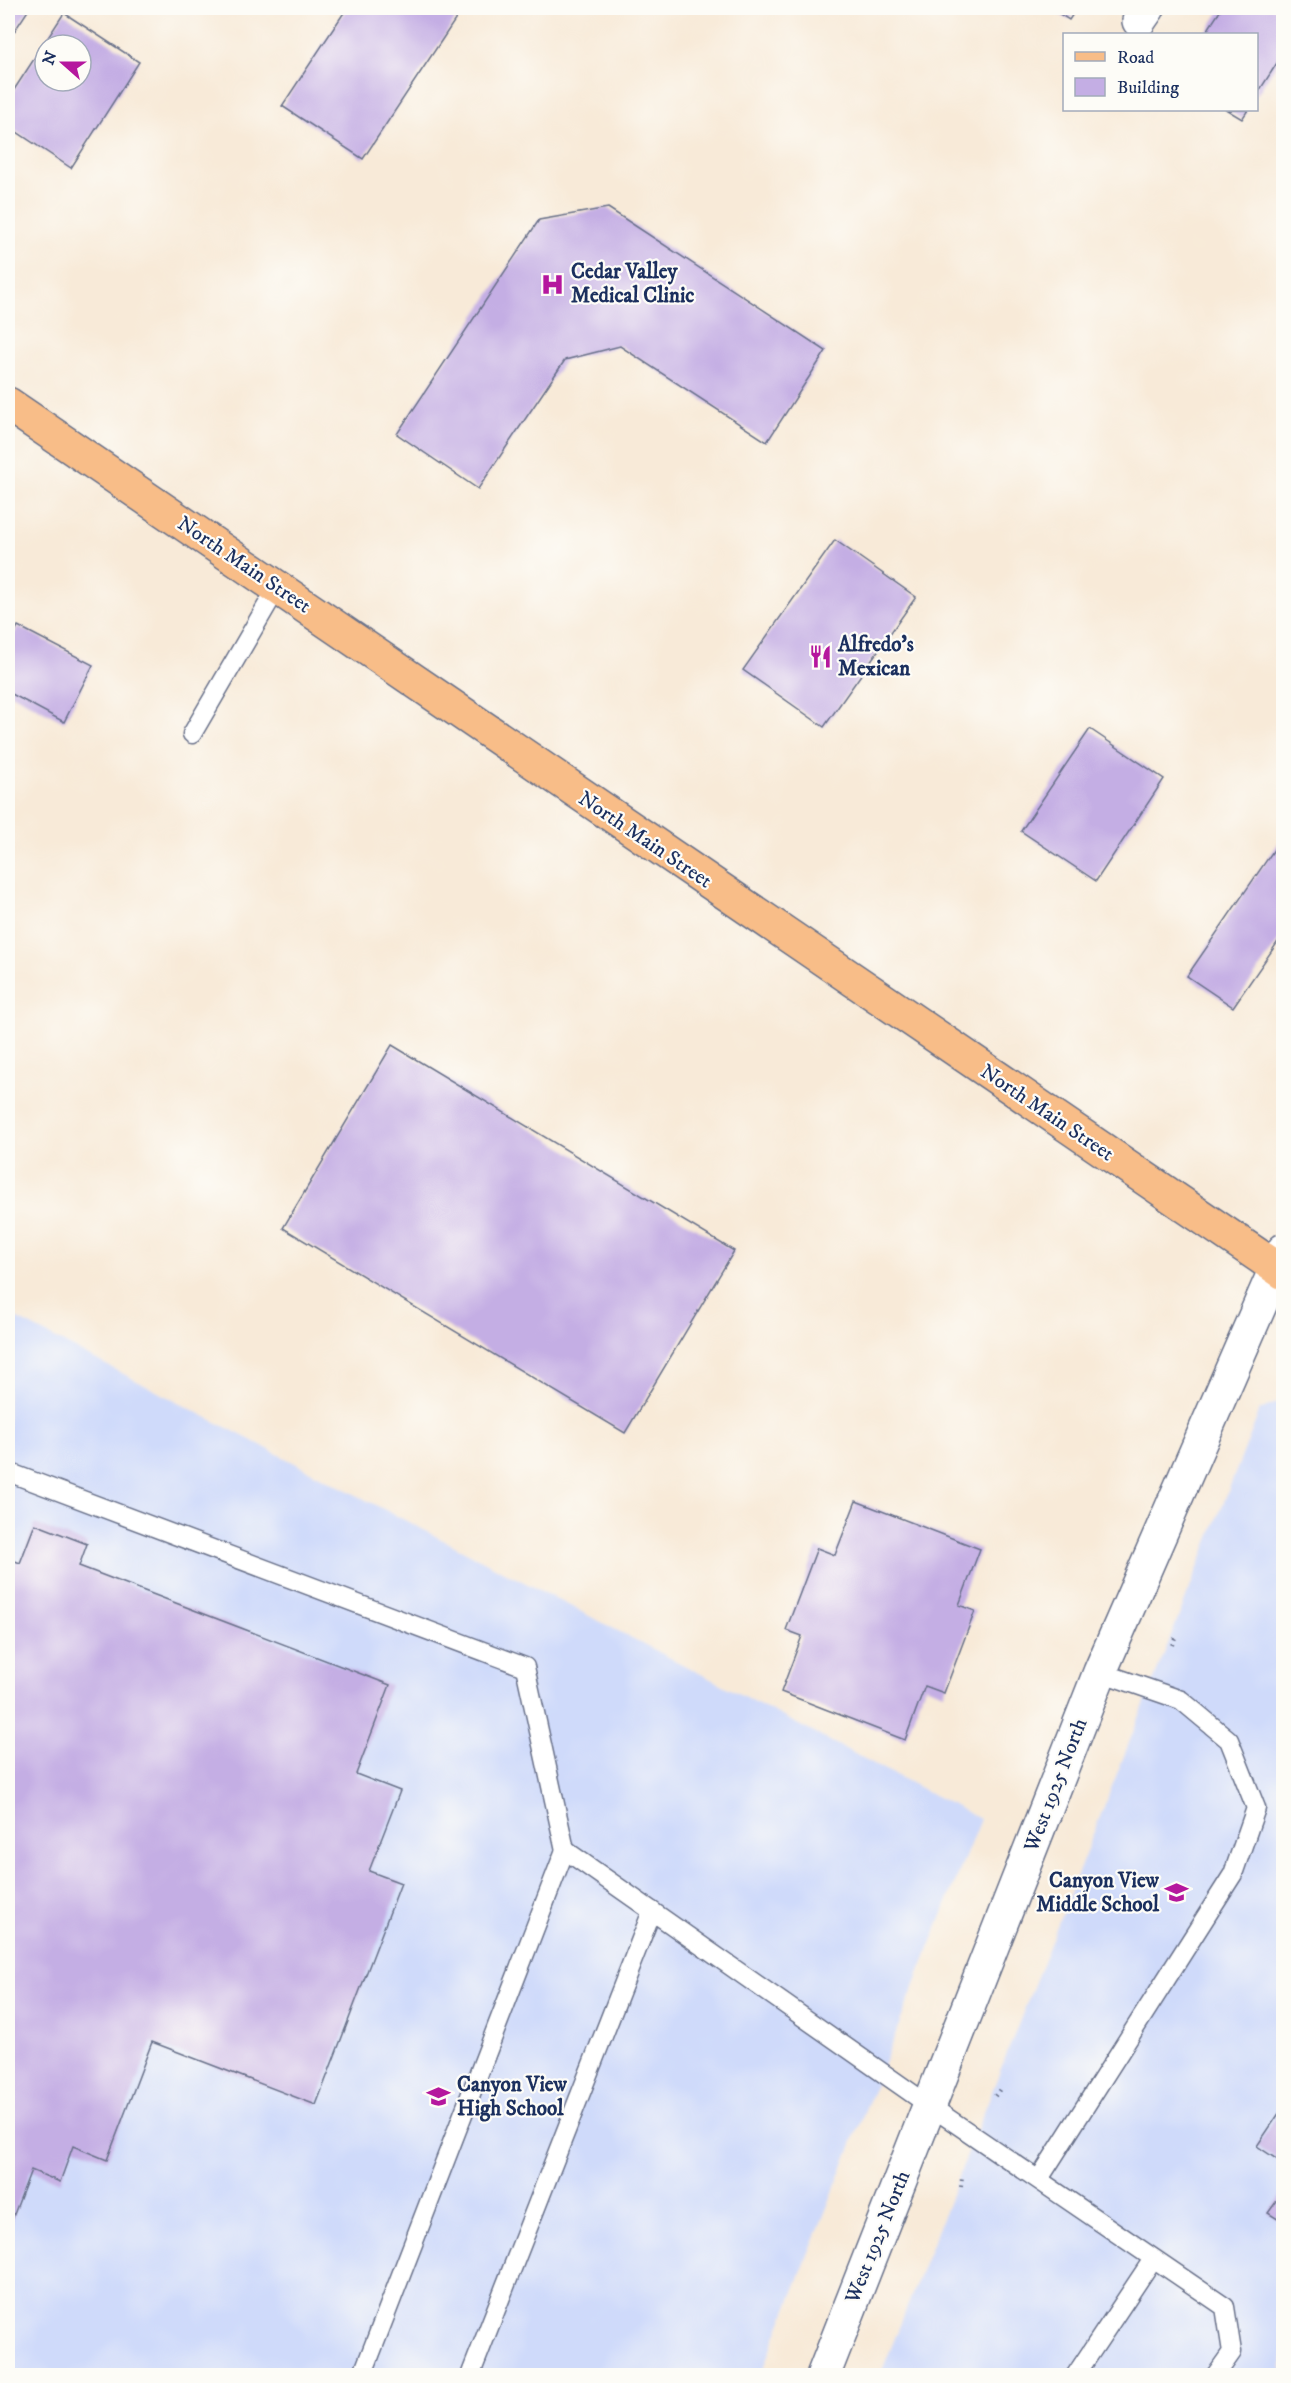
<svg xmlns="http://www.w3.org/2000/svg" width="1291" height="2383" viewBox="0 0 1291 2383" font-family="'IM FELL DW Pica',serif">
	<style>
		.built { fill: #cfdafa }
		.building { fill: #c4aee4; fill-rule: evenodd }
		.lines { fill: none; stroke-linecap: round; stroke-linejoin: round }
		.service-casing { stroke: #687089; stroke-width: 21 }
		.minor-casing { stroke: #687089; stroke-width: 36 }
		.tertiary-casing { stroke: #687089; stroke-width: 36 }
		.primary-casing { stroke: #687089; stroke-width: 36 }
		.path { stroke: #687089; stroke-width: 4; stroke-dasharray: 1.5 4.5; stroke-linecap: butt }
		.service { stroke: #fff; stroke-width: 18 }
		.minor { stroke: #fff; stroke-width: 33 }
		.tertiary { stroke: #fff; stroke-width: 33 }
		.primary { stroke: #f8bd88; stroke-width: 33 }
		.labels { text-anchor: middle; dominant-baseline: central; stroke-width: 4.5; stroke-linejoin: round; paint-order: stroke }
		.poi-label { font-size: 21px; font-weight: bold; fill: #1b2f5e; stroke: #fdfcf7; text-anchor: start }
		.street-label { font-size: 21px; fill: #1b2f5e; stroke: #fdfcf7 }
	</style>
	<rect width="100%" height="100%" fill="#fdfcf7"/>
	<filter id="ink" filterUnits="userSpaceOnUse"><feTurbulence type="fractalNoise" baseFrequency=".0167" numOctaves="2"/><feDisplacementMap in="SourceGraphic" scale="12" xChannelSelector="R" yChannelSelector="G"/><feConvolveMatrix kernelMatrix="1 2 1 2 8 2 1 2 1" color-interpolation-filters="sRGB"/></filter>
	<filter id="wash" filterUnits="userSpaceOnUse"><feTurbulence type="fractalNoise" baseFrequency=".008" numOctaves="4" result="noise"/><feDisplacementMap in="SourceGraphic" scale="24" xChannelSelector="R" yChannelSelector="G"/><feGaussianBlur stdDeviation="1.35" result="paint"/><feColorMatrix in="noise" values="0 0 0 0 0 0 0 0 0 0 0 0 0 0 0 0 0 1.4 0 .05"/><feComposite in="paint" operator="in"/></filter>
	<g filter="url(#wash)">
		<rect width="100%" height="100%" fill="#f8ead8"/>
		<!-- built -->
		<g class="built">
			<path d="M8,1314L980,1819L761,2375H8Z"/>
			<path d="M1283,1400V2375L880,2376L1260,1410Z"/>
		</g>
		<g id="blocks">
			<!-- building -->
			<g class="building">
				<path d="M8,8L29,9L8,41Z"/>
				<path d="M347,8H463L363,159L282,106Z"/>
				<path d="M1050,8H1077L1069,20Z"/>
				<path d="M1222,8H1284V52L1256,96V34H1205Z"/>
				<path d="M64,13L139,62L71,168L8,126V99ZM45,45H81V81H45Z"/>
				<path d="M1227,110H1248L1242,119Z"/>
				<path d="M608,208L826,351L767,442L620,346L565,360L478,489L397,434L539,220Z"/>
				<path d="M835,540L916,597L824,727L743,670Z"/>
				<path d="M18,626L93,665L64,722L8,692V646Z"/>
				<path d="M1090,729L1164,779L1096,881L1021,831Z"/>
				<path d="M1284,835V933L1233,1007L1187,976Z"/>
				<path d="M392,1045L734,1251L625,1433L283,1228Z"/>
				<path d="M856,1501L980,1549L959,1605L975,1611L944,1693L925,1686L905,1740L781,1692L802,1636L786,1630L817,1548L835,1555Z"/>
				<path d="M35,1524L87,1544L79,1566L390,1685L356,1774L400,1791L369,1871L401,1883L316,2105L152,2042L107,2160L73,2146L60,2182L31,2170L8,2230V1558L20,1563Z"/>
				<path d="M1284,2106V2164L1257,2146Z"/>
				<path d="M1284,2191V2223L1268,2213Z"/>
			</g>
		</g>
	</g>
	<g filter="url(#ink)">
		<use href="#blocks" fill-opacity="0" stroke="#687089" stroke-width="1.5"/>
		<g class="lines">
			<defs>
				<g id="service">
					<path d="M192,734L277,588"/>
					<path d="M8,1472L525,1667L565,1850L930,2106L1225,2307L1232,2352L1215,2376"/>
					<path d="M1039,2179L1233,1874L1256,1808L1229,1740L1181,1700L1100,1672"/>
					<path d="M362,2376L565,1850"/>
					<path d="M470,2376L652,1911"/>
					<path d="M1075,2376L1153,2259"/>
				</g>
				<path id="minor" d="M1139,21L1148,8"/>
				<path id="tertiary" d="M823,2376L1100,1672L1284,1250"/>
				<path id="primary" d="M8,404L1284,1273"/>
			</defs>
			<!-- service casing -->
			<use href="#service" class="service-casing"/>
			<!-- minor casing -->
			<use href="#minor" class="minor-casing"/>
			<!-- tertiary casing -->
			<use href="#tertiary" class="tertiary-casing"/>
			<!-- primary casing -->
			<use href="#primary" class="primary-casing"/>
			<!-- path -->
			<g class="path">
				<path d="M1172,1645L1175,1638"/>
				<path d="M995,2096L1000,2089"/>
				<path d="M961,2187L962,2178"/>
			</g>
			<!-- service -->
			<use href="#service" class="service"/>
			<!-- minor -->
			<use href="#minor" class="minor"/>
			<!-- tertiary -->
			<use href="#tertiary" class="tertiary"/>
			<!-- primary -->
			<use href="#primary" class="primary"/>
		</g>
	</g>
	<!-- icons -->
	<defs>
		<symbol id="hospital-bare" viewBox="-9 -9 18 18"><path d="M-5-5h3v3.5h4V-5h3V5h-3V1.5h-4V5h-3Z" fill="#b5179e" stroke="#fdfcf7" stroke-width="2.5" paint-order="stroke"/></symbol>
		<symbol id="restaurant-bare" viewBox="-9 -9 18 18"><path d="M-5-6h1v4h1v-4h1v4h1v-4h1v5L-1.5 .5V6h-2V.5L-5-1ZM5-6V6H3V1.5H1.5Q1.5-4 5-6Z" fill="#b5179e" stroke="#fdfcf7" stroke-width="2.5" paint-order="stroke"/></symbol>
		<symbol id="school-bare" viewBox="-9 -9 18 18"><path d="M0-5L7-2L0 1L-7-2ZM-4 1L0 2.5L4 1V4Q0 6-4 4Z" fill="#b5179e" stroke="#fdfcf7" stroke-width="2.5" paint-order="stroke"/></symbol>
	</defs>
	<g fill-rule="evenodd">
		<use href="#hospital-bare" x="536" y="268" width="33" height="33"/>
		<use href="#restaurant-bare" x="804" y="640" width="33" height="33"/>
		<use href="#school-bare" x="1160" y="1876" width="33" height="33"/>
		<use href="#school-bare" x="422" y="2080" width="33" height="33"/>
	</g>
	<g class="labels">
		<!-- poi labels -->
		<g class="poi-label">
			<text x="571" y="272">Cedar Valley<tspan x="571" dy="24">Medical Clinic</tspan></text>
			<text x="838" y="645">Alfredo's<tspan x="838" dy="24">Mexican</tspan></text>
			<text x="1159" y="1881" text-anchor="end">Canyon View<tspan x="1159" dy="24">Middle School</tspan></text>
			<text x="457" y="2085">Canyon View<tspan x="457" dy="24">High School</tspan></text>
		</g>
		<!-- street labels -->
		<g class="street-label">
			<text transform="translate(244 565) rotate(34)">North Main Street</text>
			<text transform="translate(645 840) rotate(34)">North Main Street</text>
			<text transform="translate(1047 1113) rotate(34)">North Main Street</text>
			<text transform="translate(1056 1785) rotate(-69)">West 1925 North</text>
			<text transform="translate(878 2237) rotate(-68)">West 1925 North</text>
		</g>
	</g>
	<!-- margin -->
	<rect width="1291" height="2383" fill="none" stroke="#fdfcf7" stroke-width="30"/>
	<!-- legend -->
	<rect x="1063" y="33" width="195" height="78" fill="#fdfcf7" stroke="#a3aaba" stroke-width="1.5"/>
	<rect x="1075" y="52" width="30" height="9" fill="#f8bd88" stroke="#a3aaba" stroke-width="1.5"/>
	<text x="1117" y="63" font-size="18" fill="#1b2f5e">Road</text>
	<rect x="1075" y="78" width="30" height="18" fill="#c4aee4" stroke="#a3aaba" stroke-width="1.5"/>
	<text x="1117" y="93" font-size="18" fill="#1b2f5e">Building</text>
	<!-- north arrow -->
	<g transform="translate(63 63) rotate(291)"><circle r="28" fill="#fdfcf7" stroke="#a3aaba" stroke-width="1.5"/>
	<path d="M0-4.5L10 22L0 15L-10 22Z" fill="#b5179e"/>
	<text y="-9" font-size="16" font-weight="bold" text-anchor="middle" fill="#1b2f5e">N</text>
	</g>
</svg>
